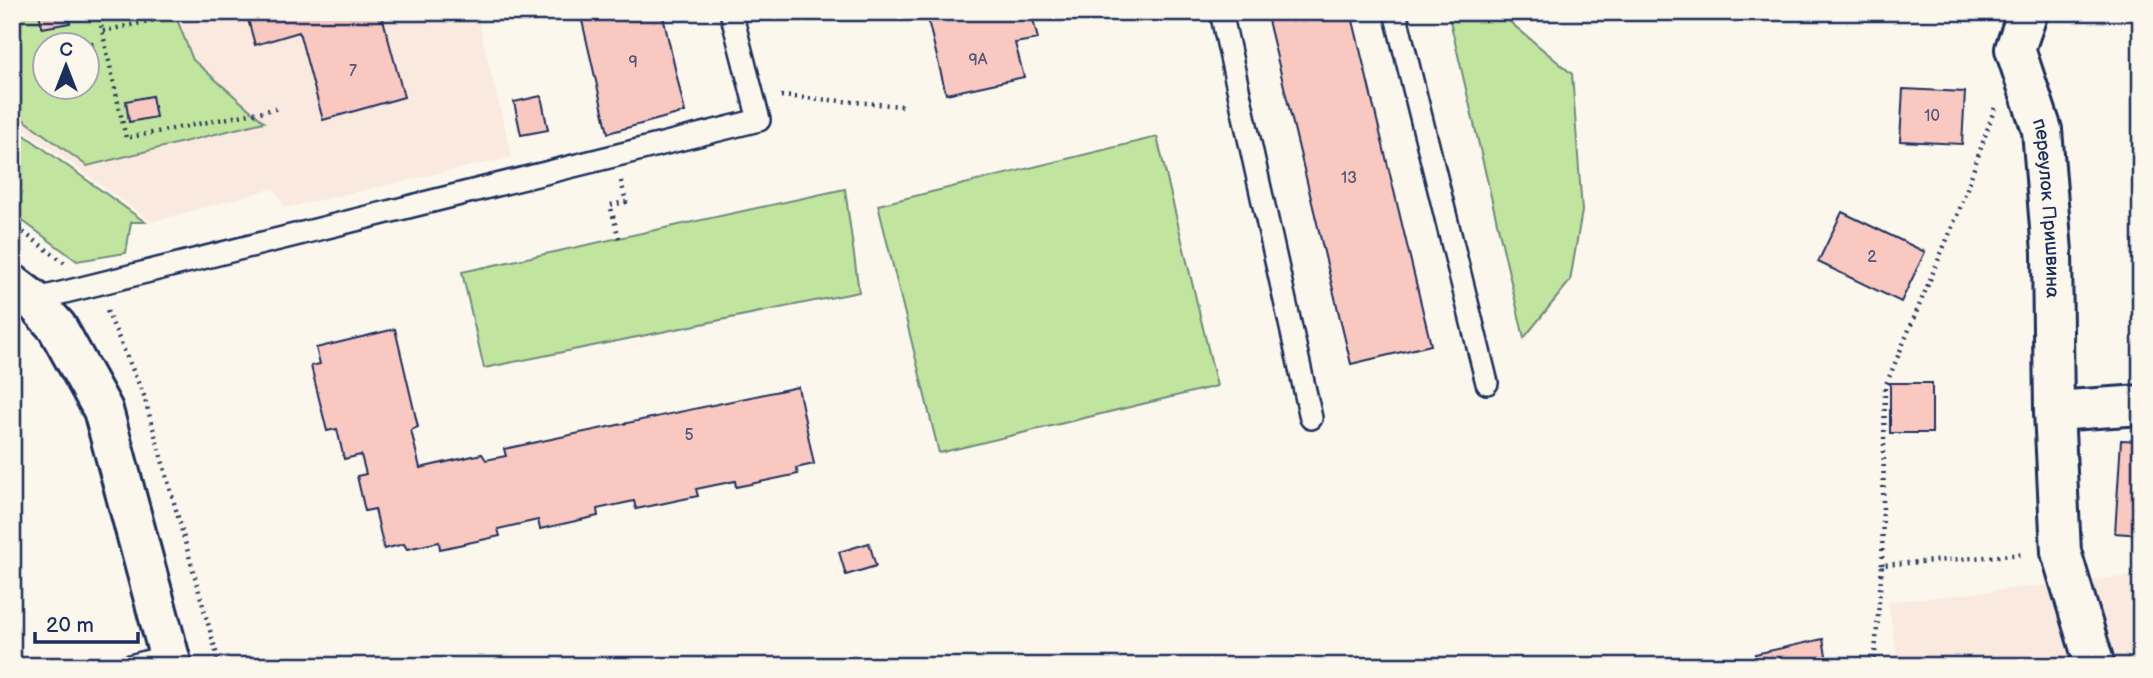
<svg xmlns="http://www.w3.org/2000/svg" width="2153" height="678" viewBox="0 0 2153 678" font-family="'Balsamiq Sans',sans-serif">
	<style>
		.built { fill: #fae9df; fill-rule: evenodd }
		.green { fill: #c1e59e; stroke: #6e8a7e; stroke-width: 2; fill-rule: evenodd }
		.building { fill: #f9c9c1; stroke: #1b2f5e; stroke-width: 2 }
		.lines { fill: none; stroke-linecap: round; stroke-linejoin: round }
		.service-casing { stroke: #1b2f5e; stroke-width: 26 }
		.minor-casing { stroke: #1b2f5e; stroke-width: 44 }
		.path { stroke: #1b2f5e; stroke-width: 4.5; stroke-dasharray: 2 5; stroke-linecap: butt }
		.service { stroke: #fbf7ec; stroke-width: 21 }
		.minor { stroke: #fbf7ec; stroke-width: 38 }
		.labels { text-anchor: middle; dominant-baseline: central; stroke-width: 7; stroke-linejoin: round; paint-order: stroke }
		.number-label { font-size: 16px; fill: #525677 }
		.street-label { font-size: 19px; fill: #1b2f5e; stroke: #fbf7ec }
	</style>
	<rect width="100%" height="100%" fill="#fbf7ec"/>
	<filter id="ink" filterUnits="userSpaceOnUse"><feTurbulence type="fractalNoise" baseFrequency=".0143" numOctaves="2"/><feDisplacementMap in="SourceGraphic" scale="14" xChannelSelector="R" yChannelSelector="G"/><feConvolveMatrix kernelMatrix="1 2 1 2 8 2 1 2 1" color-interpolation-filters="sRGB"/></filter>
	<g filter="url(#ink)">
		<!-- built -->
		<g class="built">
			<path d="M12,12H476L512,157L284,208L274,188L152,222L12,121ZM46,46H88V88H46Z"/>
			<path d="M2141,575V666H1899L1888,602Z"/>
		</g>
		<!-- green -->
		<g class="green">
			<path d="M12,12H174L193,60L264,122L87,166L12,111ZM46,46H88V88H46Z"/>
			<path d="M1448,12H1498L1572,74L1582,211L1570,281L1524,338Z"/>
			<path d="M12,126L145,222H131L126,253L77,261L12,213Z"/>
			<path d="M1157,137L1217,386L939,453L878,205Z"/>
			<path d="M845,189L859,292L484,368L462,272Z"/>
		</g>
		<!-- building -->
		<g class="building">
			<path d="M39,12H68L70,23L42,28Z"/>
			<path d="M246,12H381L404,97L323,120L299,32L255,45Z"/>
			<path d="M580,12H662L685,112L608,133Z"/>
			<path d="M926,12H1031L1038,39L1015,43L1024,77L946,94Z"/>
			<path d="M1266,12H1351L1431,345L1351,364Z"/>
			<path d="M92,42L97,63L88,65V46H77Z"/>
			<path d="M1903,89L1965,92L1962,144L1900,141Z"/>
			<path d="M152,96L156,117L129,122L126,101Z"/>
			<path d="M541,96L548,130L521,135L514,102Z"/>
			<path d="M1842,212L1925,252L1901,302L1818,262Z"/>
			<path d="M395,329L418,427L411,430L420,468L482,454L486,460L506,456L504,449L798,387L814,464L796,468L798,474L736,487L735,481L696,489L698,496L636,509L634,501L597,509L598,516L540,529L538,520L498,529L500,536L440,549L439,542L407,549L404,544L384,549L375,509L365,511L357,476L366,474L361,455L344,459L337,429L327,431L311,366L320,364L316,348Z"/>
			<rect x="1890" y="383" width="42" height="50"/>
			<path d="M2121,440L2141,441V535L2115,533Z"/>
			<path d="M869,543L876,566L846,575L839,552Z"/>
			<path d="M1823,639L1828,666H1758L1755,654Z"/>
		</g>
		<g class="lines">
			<defs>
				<g id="service">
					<path d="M1221,12L1311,418"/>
					<path d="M1395,12L1487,383"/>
					<path d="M33,300L759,120L731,12"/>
					<path d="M130,666L169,656"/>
				</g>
				<g id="minor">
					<path id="s1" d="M2028,12L2015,49L2042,130L2052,252L2054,411L2061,552L2095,666"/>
					<path d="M12,284L33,300L57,327L103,410L172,666"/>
					<path d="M2054,411L2141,405"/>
				</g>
			</defs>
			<!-- service casing -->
			<use href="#service" class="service-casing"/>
			<!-- minor casing -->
			<use href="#minor" class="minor-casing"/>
			<!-- path -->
			<g class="path">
				<path d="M98,12L126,138L280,108"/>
				<path d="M103,31L193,12"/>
				<path d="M781,96L902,106"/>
				<path d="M12,224L65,263"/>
				<path d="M619,238L610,205L626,202L621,181"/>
				<path d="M107,311L144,396L220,666"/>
				<path d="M1882,565L1885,387L1961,206L1995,107"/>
				<path d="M1874,666L1882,565L2025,554"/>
			</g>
			<!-- service -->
			<use href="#service" class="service"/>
			<!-- minor -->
			<use href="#minor" class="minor"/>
		</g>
	</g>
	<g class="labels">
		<!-- number labels -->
		<g class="number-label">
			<text x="978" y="60">9А</text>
			<text x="633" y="62">9</text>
			<text x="353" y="71">7</text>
			<text x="1932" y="116">10</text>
			<text x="1349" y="178">13</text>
			<text x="1872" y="257">2</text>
			<text x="689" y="435">5</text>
		</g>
		<!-- street labels -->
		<g class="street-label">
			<text stroke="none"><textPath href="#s1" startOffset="203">переулок Пришвина</textPath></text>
		</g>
	</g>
	<!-- margin -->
	<rect width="2153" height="678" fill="none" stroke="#fbf7ec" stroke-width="42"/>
	<rect x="21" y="21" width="2111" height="636" fill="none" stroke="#1b2f5e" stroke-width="2.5" filter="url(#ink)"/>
	<!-- north arrow -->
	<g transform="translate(66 66)"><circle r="33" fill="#fbf7ec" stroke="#a1a7b3" stroke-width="2"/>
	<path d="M0-5L12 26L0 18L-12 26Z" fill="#1b2f5e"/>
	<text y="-10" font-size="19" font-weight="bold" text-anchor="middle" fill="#1b2f5e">С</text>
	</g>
	<!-- scale -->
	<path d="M35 632v10h103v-10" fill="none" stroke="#1b2f5e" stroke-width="3.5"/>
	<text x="46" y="632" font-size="21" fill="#1b2f5e" stroke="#fbf7ec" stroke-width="5" paint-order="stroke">20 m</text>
</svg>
